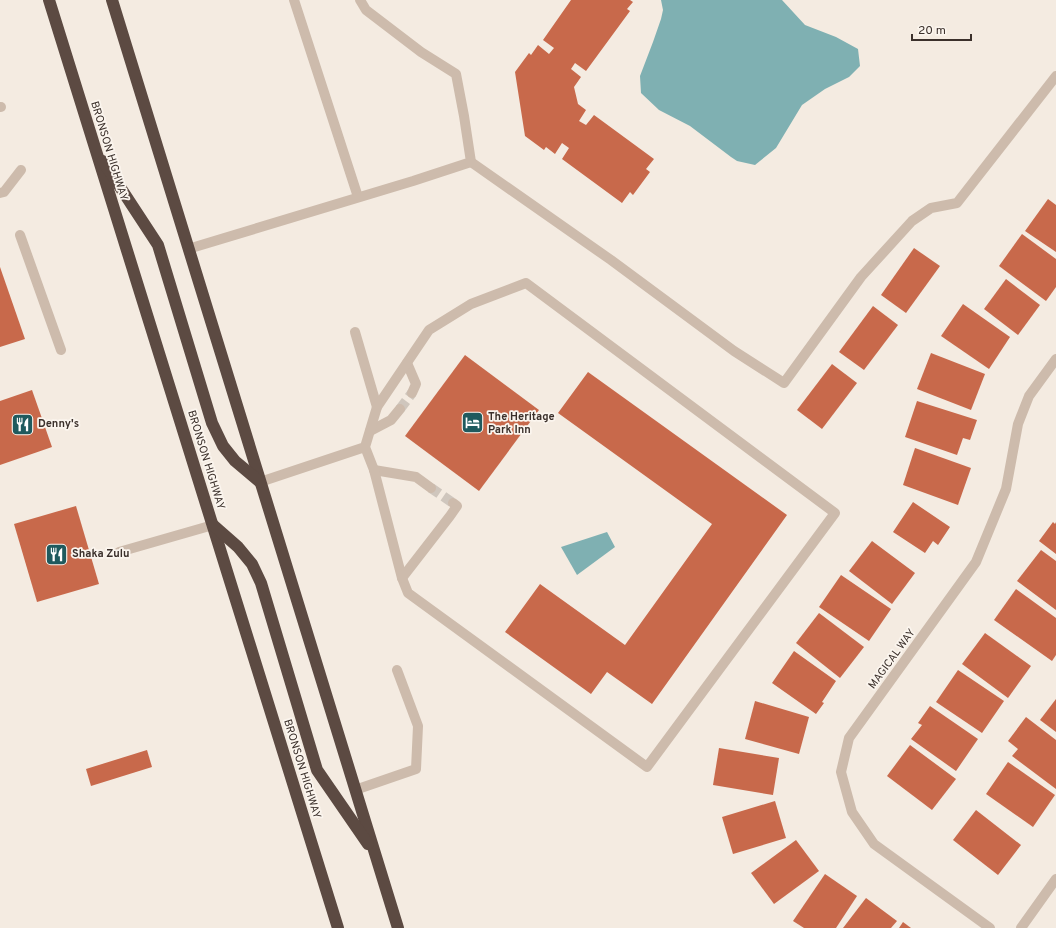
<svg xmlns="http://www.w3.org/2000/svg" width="1056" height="928" viewBox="0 0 1056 928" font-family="Overpass,sans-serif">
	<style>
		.water { fill: #7fb0b2 }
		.building { fill: #c8694b }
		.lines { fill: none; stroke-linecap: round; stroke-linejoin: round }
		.minor-tunnel { stroke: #cfc6bd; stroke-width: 10; stroke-dasharray: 10 5; stroke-linecap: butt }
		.minor { stroke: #cdbbac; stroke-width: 10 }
		.highway { stroke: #5c4a42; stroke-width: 12 }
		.labels { text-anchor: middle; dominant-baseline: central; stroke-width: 3.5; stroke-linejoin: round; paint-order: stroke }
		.street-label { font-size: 11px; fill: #3b302b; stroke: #fbf5ee }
		.poi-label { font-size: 11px; font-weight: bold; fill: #3b302b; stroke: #fbf5ee; text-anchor: start }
	</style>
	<rect width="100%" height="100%" fill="#f4ebe1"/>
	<!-- water -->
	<g class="water">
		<path d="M661,0H782L805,25L836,37L858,49L860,66L849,77L825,89L802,105L776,148L755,165L737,161L731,157L690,126L659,110L641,93L640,76L653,42L661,19L663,10Z"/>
		<path d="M607,532L615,547L577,575L561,547Z"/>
	</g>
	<!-- building -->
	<g class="building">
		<path d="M571,0H630L633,2L627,9L630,11L586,71L575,63L571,69L581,77L574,87L578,104L586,110L579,121L586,125L594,115L654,159L646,169L650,172L633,195L630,192L622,203L562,159L569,148L562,143L555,154L546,147L544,150L525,136L515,72L529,53L531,55L538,45L549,54L554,48L543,40Z"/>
		<path d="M1048,199L1056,205V252L1025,231Z"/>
		<path d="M1022,234L1056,259V287L1046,301L999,266Z"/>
		<path d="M914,248L940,266L906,313L881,295Z"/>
		<path d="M0,267L25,339L0,347Z"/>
		<path d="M1006,279L1040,305L1018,335L984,309Z"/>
		<path d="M963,304L1010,337L989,369L941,336Z"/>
		<path d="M873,306L898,325L864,370L839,352Z"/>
		<path d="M931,353L985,374L971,410L917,389Z"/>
		<path d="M465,355L539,410L479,491L405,436Z"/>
		<path d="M832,364L857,383L822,429L797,410Z"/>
		<path d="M588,372L787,515L652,704L607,672L591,694L505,632L540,584L625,645L712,524L558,413Z"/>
		<path d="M32,390L52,447L0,465V401Z"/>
		<path d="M917,401L977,420L970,440L963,438L957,455L905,437Z"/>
		<path d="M915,448L971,468L958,505L903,485Z"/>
		<path d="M913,502L950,527L938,545L933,541L925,553L893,532Z"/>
		<path d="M76,506L99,584L37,602L14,524Z"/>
		<path d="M1053,522L1055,524L1056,522V554L1039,541Z"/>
		<path d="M872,541L915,573L892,604L849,571Z"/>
		<path d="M1041,550L1056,561V610L1017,581Z"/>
		<path d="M841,575L891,609L869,641L819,607Z"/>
		<path d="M1016,589L1056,618V655L1052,661L994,620Z"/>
		<path d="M819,613L864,647L840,678L796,643Z"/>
		<path d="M985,633L1031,666L1008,698L962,664Z"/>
		<path d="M794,651L836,681L822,702L824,703L816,714L772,683Z"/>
		<path d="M958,670L1004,701L982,733L936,702Z"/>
		<path d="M1056,699V732L1040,720Z"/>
		<path d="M755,701L809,717L799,754L745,739Z"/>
		<path d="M930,706L978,739L956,771L911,739L922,725L918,723Z"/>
		<path d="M1026,717L1056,740V789L1012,756L1018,749L1008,741Z"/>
		<path d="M910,745L956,779L932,810L887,776Z"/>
		<path d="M719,748L779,758L773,795L713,785Z"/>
		<path d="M147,750L152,767L91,786L86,769Z"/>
		<path d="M1008,762L1055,795L1033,827L986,794Z"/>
		<path d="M775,801L786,838L733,854L722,817Z"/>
		<path d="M976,810L1021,845L998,875L953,840Z"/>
		<path d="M796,840L819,871L774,904L751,873Z"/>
		<path d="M825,874L857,896L836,928H804L793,921Z"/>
		<path d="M866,898L897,921L891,928H843Z"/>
		<path d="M903,922L911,928H899Z"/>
	</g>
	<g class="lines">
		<!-- minor-tunnel -->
		<g class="minor-tunnel">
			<path d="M400,409L412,393"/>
			<path d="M431,488L453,503"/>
		</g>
		<!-- minor -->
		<g class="minor">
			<path d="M294,0L358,197"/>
			<path d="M0,107H1"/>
			<path d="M471,162L611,260L734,351L784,383L861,277L912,221L931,208L957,203L1056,76"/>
			<path d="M0,193L4,192L21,170"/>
			<path d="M20,235L61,350"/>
			<path d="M188,249L413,181L471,162L464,116L456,74L421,52L366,10L360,0"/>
			<path d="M355,332L377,407"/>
			<path d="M407,363L416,384L412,393"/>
			<path d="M370,431L391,420L400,409"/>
			<path d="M374,470L416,477L431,488"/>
			<path d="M260,482L365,447L377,407L429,330L471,304L526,283L835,513L647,767L408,593L402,578L374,470L365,447"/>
			<path d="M119,552L213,525"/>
			<path d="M402,578L450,516L457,506L453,503"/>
			<path d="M355,790L416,769L418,726L397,670"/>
			<path d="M990,928L874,844L852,812L841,772L849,738L976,562L1006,489L1018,424L1029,396L1056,359"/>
			<path d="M1021,928L1056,879"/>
		</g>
		<!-- highway -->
		<g class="highway">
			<path d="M49,0L338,928"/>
			<path d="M112,0L398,928"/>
			<path d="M103,161L158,245L212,423L223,446L235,461L260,482"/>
			<path d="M213,525L238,547L252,564L261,583L317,770L368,844"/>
		</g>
	</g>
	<!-- icons -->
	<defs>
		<symbol id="hotel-square" viewBox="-11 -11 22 22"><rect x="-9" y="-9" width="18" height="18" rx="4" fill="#1f5a5e" stroke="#fbf5ee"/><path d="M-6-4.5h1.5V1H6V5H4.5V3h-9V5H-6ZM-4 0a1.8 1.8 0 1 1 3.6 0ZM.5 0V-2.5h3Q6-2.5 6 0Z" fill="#fff"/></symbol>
		<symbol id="restaurant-square" viewBox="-11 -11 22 22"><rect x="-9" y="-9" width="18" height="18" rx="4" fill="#1f5a5e" stroke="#fbf5ee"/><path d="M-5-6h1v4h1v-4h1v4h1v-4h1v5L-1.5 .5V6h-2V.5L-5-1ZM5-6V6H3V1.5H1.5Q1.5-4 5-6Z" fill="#fff"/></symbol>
	</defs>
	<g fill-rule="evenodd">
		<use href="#hotel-square" x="460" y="410" width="25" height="25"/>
		<use href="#restaurant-square" x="10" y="412" width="25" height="25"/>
		<use href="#restaurant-square" x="44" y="542" width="25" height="25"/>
	</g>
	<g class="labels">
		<!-- street labels -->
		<g class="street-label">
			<text transform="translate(109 151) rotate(73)">BRONSON HIGHWAY</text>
			<text transform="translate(206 460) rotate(73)">BRONSON HIGHWAY</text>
			<text transform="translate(892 659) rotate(-54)">MAGICAL WAY</text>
			<text transform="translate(302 769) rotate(73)">BRONSON HIGHWAY</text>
		</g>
		<!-- poi labels -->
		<g class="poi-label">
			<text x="488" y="417">The Heritage<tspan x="488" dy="13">Park Inn</tspan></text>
			<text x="38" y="424">Denny's</text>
			<text x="72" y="554">Shaka Zulu</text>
		</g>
	</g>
	<!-- scale -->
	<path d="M912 34v6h59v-6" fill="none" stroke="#3b302b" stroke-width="2"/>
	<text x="918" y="34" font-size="12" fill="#3b302b" stroke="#fbf5ee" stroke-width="3" paint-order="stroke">20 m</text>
</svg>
